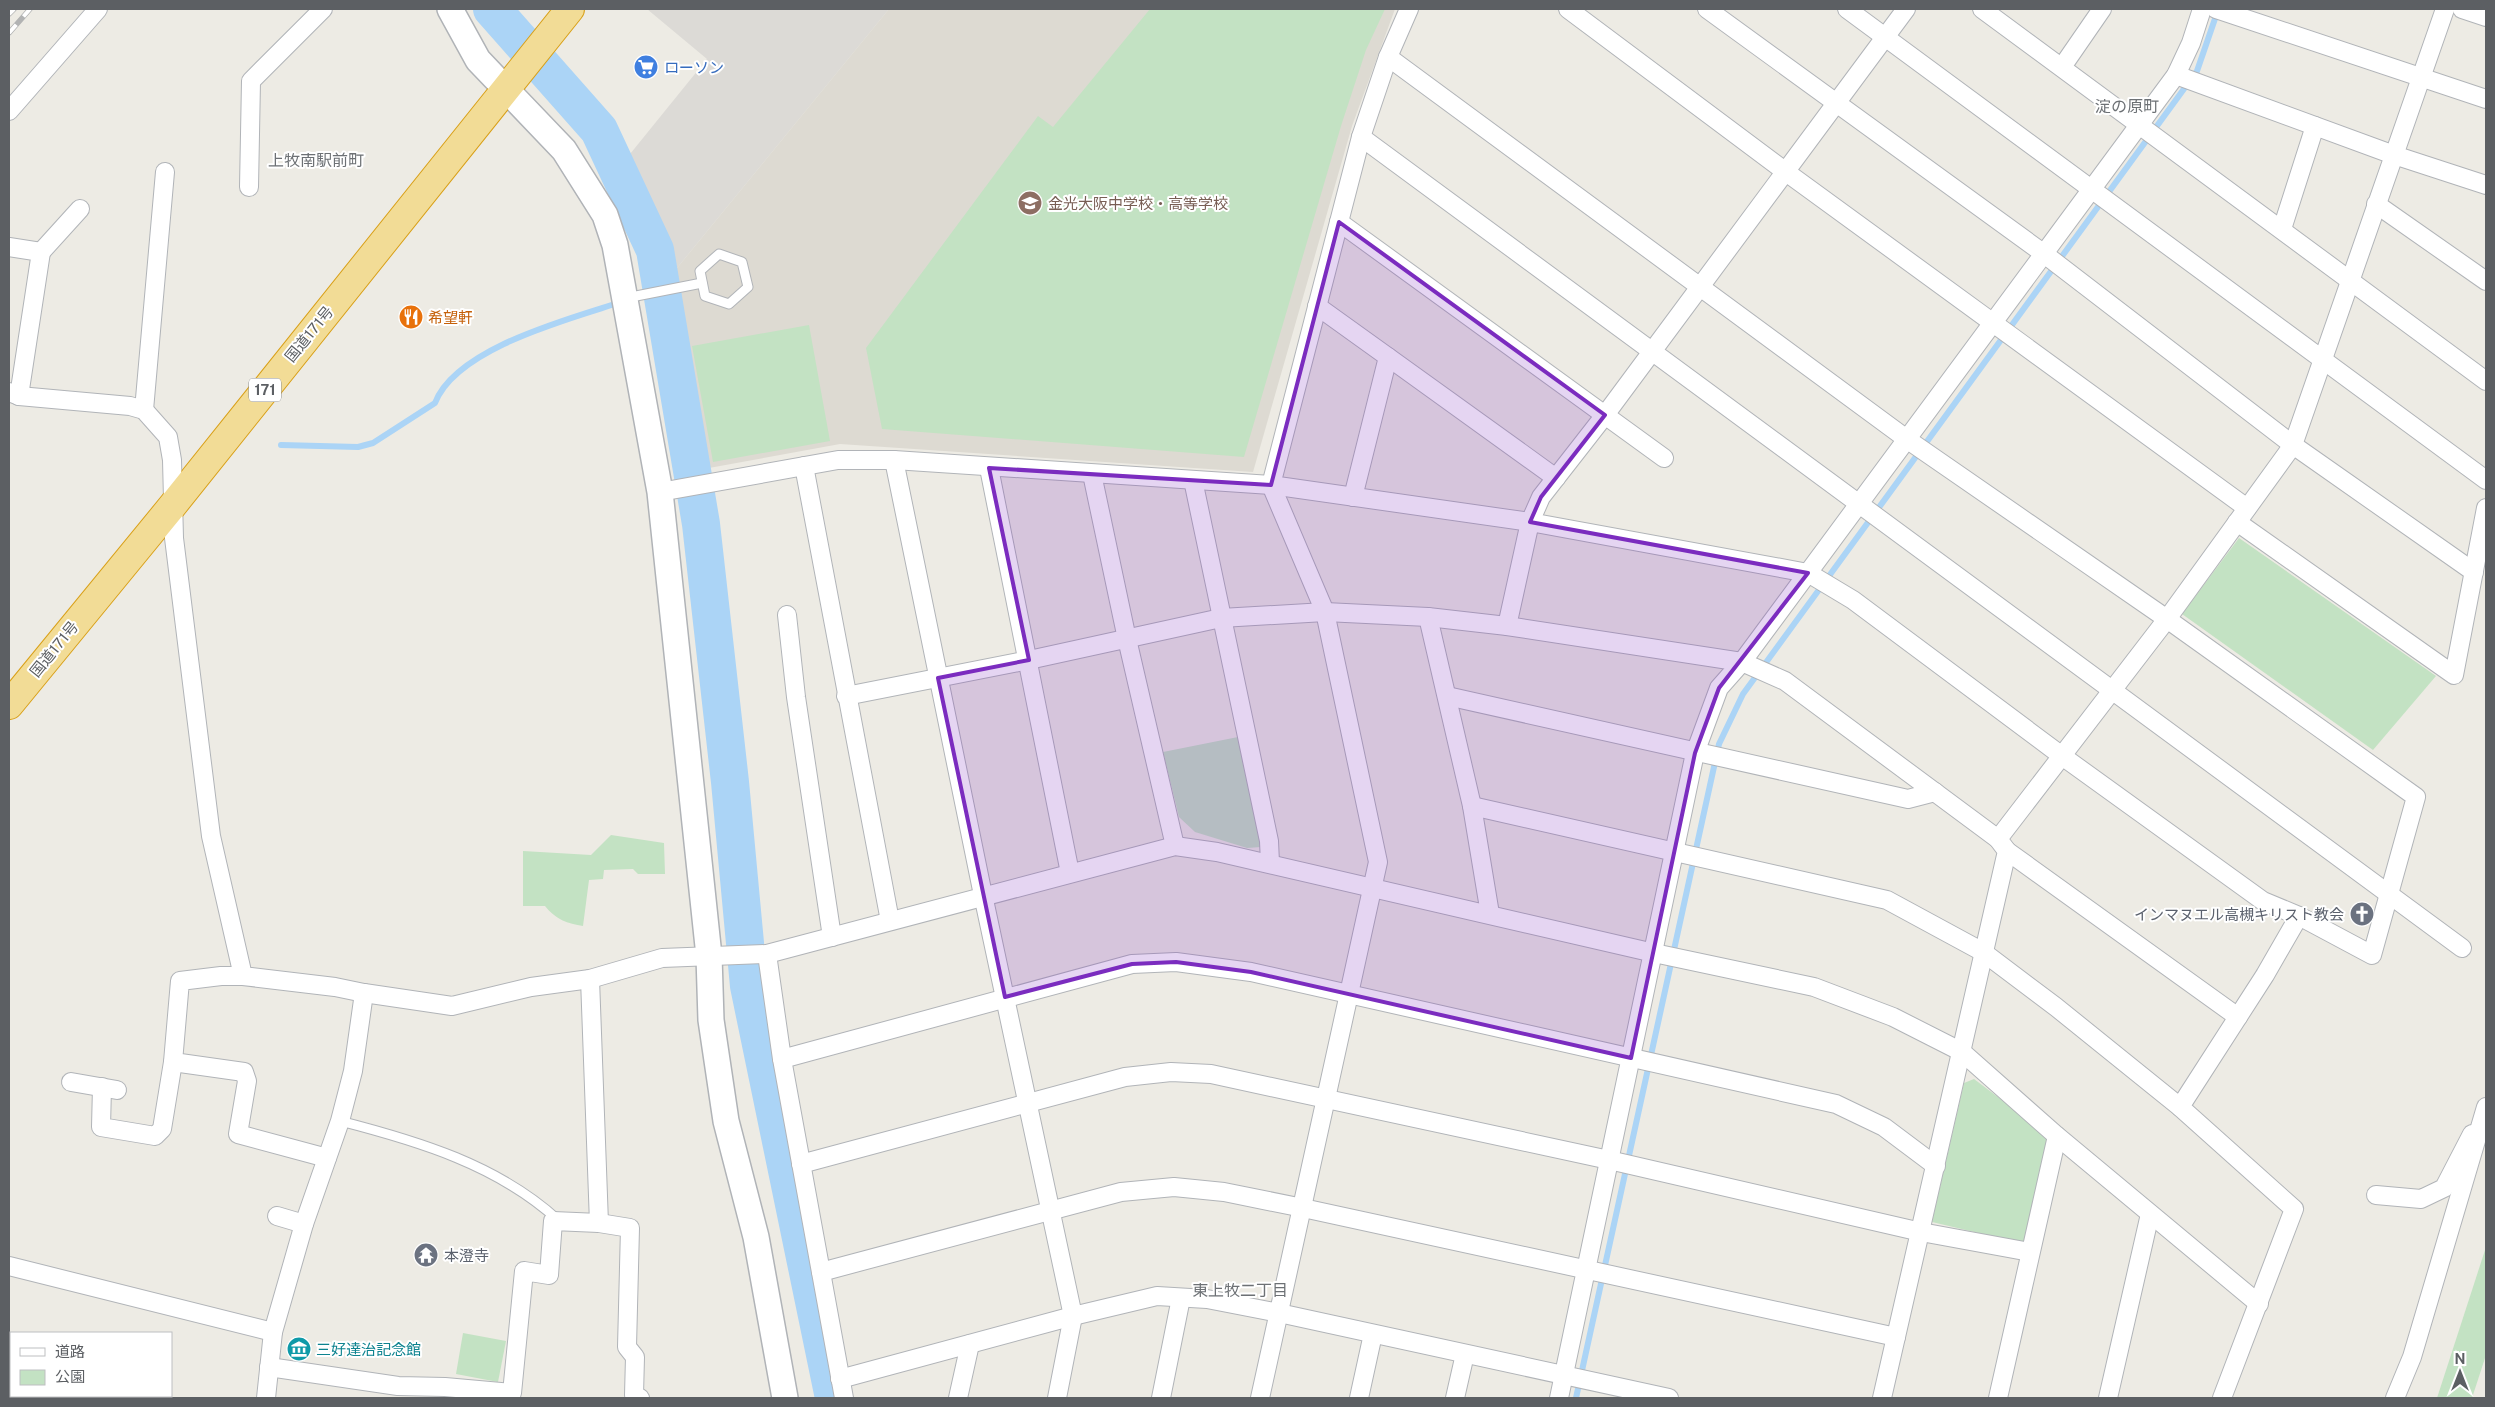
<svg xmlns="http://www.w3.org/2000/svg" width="2495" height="1407" viewBox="0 0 2495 1407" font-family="'Public Sans','Noto Sans JP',sans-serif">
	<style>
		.industrial { fill: #dcdad6 }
		.education { fill: #dddad2 }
		.green { fill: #c3e2c3 }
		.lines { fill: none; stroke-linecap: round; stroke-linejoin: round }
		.stream { stroke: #abd4f6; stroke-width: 6 }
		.river { stroke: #abd4f6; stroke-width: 38 }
		.lane-casing { stroke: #b1b4b8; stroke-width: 11 }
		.street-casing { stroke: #b1b4b8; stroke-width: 20 }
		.secondary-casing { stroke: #b0b3b7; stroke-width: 28 }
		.highway-casing { stroke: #d9a018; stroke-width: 30 }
		.lane { stroke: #fff; stroke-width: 9 }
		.street { stroke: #fff; stroke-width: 18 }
		.secondary { stroke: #fff; stroke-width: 25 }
		.highway { stroke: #f2dc96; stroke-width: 28 }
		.rail-casing { stroke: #b2b3b3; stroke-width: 5.5 }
		.rail { stroke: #fff; stroke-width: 4; stroke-dasharray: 11; stroke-linecap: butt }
		.marked { fill: #7b2cbf; fill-opacity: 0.2; stroke: #7b2cbf; stroke-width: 4; stroke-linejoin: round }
		.labels { text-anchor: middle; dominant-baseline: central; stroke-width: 4; stroke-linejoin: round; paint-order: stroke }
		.shield { fill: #fff; stroke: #8d8f92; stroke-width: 1 }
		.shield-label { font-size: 14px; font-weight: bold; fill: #5c5f63 }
		.shop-label { font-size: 15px; fill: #366cbe; stroke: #fff; text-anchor: start }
		.education-label { font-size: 15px; fill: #785e54; stroke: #fff; text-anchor: start }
		.food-label { font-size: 15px; fill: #c56008; stroke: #fff; text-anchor: start }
		.street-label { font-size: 15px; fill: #5c5f63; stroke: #fff }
		.worship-label { font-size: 15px; fill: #5b616d; stroke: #fff; text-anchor: end }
		.culture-label { font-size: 15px; fill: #0d838f; stroke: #fff; text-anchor: start }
		.neighbourhood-label { font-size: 16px; fill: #6d7175; stroke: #fff }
	</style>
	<rect width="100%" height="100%" fill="#edebe4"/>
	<!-- industrial -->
	<path class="industrial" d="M647,9H889L668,279L655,218L626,159L707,59Z"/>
	<!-- education -->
	<path class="education" d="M889,9H1395L1352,126L1253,472L840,444L709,468L668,279Z"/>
	<!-- green -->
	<g class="green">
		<path d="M1150,9H1385L1366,50L1341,126L1244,457L882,429L866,348L1038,116L1053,127Z"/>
		<path d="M809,325L830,441L713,462L692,346Z"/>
		<path d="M2239,538L2436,676L2373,750L2182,614Z"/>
		<path d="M1238,737L1261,847L1247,848L1195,832L1179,817L1163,752Z"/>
		<path d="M611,835L664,843L665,874H638L633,869L604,870L603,879L589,880L583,926C568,924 555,919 545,906H523V851L591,855Z"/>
		<path d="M1974,1079L2047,1134V1145L2025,1244L1932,1222L1964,1083Z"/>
		<path d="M2486,1247V1355L2472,1398H2437Z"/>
		<path d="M463,1333L506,1341L498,1382L456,1374Z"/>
	</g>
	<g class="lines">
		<!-- stream -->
		<g class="stream">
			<path d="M281,445L358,447L373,443L435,403C456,348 569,319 621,302"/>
			<path d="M1576,1398L1719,744L1743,694L2197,71L2218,10"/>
		</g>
		<!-- river -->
		<path class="river" d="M492,9L599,130L655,250L701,524L730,782L749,986L834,1398"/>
		<defs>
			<g id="lane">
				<path d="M719,254L742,262L748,287L729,304L705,296L700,271Z"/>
				<path d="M626,298L702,283"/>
				<path d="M340,1121C418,1141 498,1165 558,1220"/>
			</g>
			<g id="street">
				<path d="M1568,9L1786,172L2247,508"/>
				<path d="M1707,9L2043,253L2293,445L2474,572"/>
				<path d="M1847,9L2486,480"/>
				<path d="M1982,9L2486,381"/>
				<path d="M2216,9L2486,99"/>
				<path d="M2462,9L2486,17"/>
				<path d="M2062,67L2102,9"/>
				<path d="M2176,75L2394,155L2486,185"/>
				<path d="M9,111L98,9"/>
				<path d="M1361,137L2462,948"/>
				<path d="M249,187L251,81L323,9"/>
				<path d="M2376,204L2486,281"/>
				<path d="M1339,222L1664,458"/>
				<path d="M2282,229L2315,126"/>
				<path d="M9,247L41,252L19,396"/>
				<path d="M41,252L80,209"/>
				<path d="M1317,306L1388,357L1353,497"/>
				<path d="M1388,357L1556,478"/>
				<path d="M9,392L19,396L130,406L144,410L168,437L172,460L174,538L211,836L243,976L335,987L364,993L452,1006L531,987L590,979L662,958L767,954L1175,846L1217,852L1654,953L1814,987L1893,1017L1962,1052L2057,1136L2259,1304"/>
				<path d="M144,410L165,172"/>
				<path d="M894,460L983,895L1073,1316L1057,1398"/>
				<path d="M804,466L890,921"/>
				<path d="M989,468L1070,873"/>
				<path d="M1092,474L1127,639L1175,846"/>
				<path d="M1193,480L1269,841L1270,863"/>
				<path d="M660,492L838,460H894L1271,485L1530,522L1808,573L1853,600L2062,756L2263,901L2299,916L2372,955L2416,797L2167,619L1908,440L1388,57"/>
				<path d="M2237,522L2454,675L2486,508"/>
				<path d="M787,615L796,697L832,937"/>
				<path d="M1428,617L1472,806L1490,914"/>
				<path d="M1507,626L1530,522L1541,497L1605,415L1906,9"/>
				<path d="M846,696L1029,660L1221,618L1325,612L1428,617L1507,626L1742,662L1785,681L1998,839"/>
				<path d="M1447,696L1908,799L1935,792"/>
				<path d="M1472,806L1887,900L1983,952L2056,1007L2180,1107"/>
				<path d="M2007,851L2238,1017"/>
				<path d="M767,954L782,1059L844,1398"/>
				<path d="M590,979L599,1223"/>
				<path d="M782,1059L1132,964L1176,962L1251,972L1836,1104L1884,1127L1936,1166"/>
				<path d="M173,1062L244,1072L247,1081L238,1134L327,1158"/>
				<path d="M71,1082L117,1090"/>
				<path d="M102,1087L101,1127L155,1136L162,1129L173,1062L180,981L221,976H243"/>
				<path d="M801,1164L1125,1077L1171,1072L1211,1074L1609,1160L1921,1232L2030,1252"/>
				<path d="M2376,1195L2421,1199L2444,1188L2472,1134"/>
				<path d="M277,1216L304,1224"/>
				<path d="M9,1266L273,1332"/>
				<path d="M821,1272L1121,1192L1174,1187L1224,1192L1303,1208L1896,1337"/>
				<path d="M269,1367L398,1386L445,1387L512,1393L524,1271L549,1275L553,1221L599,1223L630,1228L627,1347L635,1357L634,1395L640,1398"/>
				<path d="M840,1379L1073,1316L1157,1296L1207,1299L1279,1313L1669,1398"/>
				<path d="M266,1398L273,1332L304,1224L340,1121L353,1071L364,993"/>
				<path d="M958,1398L970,1344"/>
				<path d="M1161,1398L1181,1298"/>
				<path d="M1260,1398L1378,862L1325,612L1271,485L1361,137L1388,57L1409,9"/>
				<path d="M1359,1398L1373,1334"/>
				<path d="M1455,1398L1465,1354"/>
				<path d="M1559,1398L1695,753L1719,688L1742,662L2176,75L2191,43L2202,9"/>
				<path d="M1882,1398L2007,851L1998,839L2167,619L2293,445L2445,9"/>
				<path d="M1998,1398L2057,1136"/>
				<path d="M2108,1398L2150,1214"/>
				<path d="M2222,1398L2294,1209L2180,1107L2265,975L2299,916"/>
				<path d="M2395,1398L2412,1357L2486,1107"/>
			</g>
			<path id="secondary" d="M450,9L478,60L564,150L605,215L615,245L660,492L709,956L711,1020L726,1121L756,1237L785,1398"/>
			<path id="highway" d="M9,705L173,505L570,9"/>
		</defs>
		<!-- lane casing -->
		<use href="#lane" class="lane-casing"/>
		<!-- street casing -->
		<use href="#street" class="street-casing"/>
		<!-- secondary casing -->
		<use href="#secondary" class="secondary-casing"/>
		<!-- highway casing -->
		<use href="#highway" class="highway-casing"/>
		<!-- lane -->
		<use href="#lane" class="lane"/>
		<!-- street -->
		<use href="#street" class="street"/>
		<!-- secondary -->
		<use href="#secondary" class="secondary"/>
		<!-- highway -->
		<use href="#highway" class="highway"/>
		<defs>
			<g id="rail">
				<path d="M9,14L14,9"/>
				<path d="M9,33L30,9"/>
			</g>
		</defs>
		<!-- rail casing -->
		<use href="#rail" class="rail-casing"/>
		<!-- rail -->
		<use href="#rail" class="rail"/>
	</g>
	<!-- marked area -->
	<path class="marked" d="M1339,222L1605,415L1541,497L1530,522L1808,573L1719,688L1695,753L1631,1058L1251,972L1176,962L1132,964L1005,997L938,678L1029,660L989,468L1271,485Z"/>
	<!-- icons -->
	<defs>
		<symbol id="supermarket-disc" viewBox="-11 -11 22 22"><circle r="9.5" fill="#3f7fe0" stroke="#fff"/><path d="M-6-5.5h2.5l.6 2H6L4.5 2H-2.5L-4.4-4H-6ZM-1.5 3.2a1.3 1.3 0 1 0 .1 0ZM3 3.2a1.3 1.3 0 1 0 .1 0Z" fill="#fff"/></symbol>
		<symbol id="school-disc" viewBox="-11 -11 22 22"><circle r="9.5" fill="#8d6e63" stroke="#fff"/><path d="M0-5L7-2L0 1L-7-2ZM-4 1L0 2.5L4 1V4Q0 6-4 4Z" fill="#fff"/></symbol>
		<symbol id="restaurant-disc" viewBox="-11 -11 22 22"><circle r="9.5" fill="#e8710a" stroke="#fff"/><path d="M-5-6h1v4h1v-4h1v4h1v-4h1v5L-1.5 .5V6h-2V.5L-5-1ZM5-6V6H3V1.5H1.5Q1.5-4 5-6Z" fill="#fff"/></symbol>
		<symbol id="church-disc" viewBox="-11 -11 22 22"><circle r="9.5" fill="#6b7280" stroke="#fff"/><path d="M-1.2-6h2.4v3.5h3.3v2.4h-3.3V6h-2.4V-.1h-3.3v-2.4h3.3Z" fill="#fff"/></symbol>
		<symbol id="temple-disc" viewBox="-11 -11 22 22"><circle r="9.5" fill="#6b7280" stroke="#fff"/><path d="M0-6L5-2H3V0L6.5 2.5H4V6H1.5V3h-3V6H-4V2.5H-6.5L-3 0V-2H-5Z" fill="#fff"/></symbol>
		<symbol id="museum-disc" viewBox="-11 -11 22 22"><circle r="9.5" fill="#0f9aa8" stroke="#fff"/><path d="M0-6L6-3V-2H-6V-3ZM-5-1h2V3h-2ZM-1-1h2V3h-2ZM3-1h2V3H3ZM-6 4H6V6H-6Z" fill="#fff"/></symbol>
	</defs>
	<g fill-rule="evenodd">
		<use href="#supermarket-disc" x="632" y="53" width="28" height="28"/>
		<use href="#school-disc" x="1016" y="189" width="28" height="28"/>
		<use href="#restaurant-disc" x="397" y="303" width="28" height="28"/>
		<use href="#church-disc" x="2348" y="900" width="28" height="28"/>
		<use href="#temple-disc" x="412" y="1241" width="28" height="28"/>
		<use href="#museum-disc" x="285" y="1335" width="28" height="28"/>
	</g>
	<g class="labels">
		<!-- shield labels -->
		<rect class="shield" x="249" y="378.5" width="32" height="23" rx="4"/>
		<g class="shield-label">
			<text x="265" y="390">171</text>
		</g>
		<!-- shop labels -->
		<g class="shop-label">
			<text x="664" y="67">ローソン</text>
		</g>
		<!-- education labels -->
		<g class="education-label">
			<text x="1048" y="203">金光大阪中学校・高等学校</text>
		</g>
		<!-- food labels -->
		<g class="food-label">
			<text x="428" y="317">希望軒</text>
		</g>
		<!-- street labels -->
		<g class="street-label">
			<text transform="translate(309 334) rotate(-51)">国道171号</text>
			<text transform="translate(54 649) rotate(-51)">国道171号</text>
		</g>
		<!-- worship labels -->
		<g class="worship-label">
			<text x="2344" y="914">インマヌエル高槻キリスト教会</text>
			<text x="444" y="1255" text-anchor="start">本澄寺</text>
		</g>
		<!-- culture labels -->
		<g class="culture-label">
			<text x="316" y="1349">三好達治記念館</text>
		</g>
		<!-- neighbourhood labels -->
		<g class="neighbourhood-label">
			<text x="2127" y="106">淀の原町</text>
			<text x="316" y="160">上牧南駅前町</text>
			<text x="1240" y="1290">東上牧二丁目</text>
		</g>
	</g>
	<!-- border -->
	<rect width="2495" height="1407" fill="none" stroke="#5c5f63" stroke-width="20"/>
	<!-- legend -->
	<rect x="10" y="1332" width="162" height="65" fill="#ffffff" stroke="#bebfc1"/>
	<rect x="20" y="1348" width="25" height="8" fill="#ffffff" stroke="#bebfc1"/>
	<text x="55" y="1357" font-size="15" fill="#5c5f63">道路</text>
	<rect x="20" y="1370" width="25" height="15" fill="#c3e2c3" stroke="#bebfc1"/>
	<text x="55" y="1382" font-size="15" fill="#5c5f63">公園</text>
	<!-- north arrow -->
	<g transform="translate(2460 1372)" stroke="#ffffff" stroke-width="4" paint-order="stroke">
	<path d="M0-4L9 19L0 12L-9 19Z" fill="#5c5f63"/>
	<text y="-8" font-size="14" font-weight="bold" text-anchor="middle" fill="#5c5f63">N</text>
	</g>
</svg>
